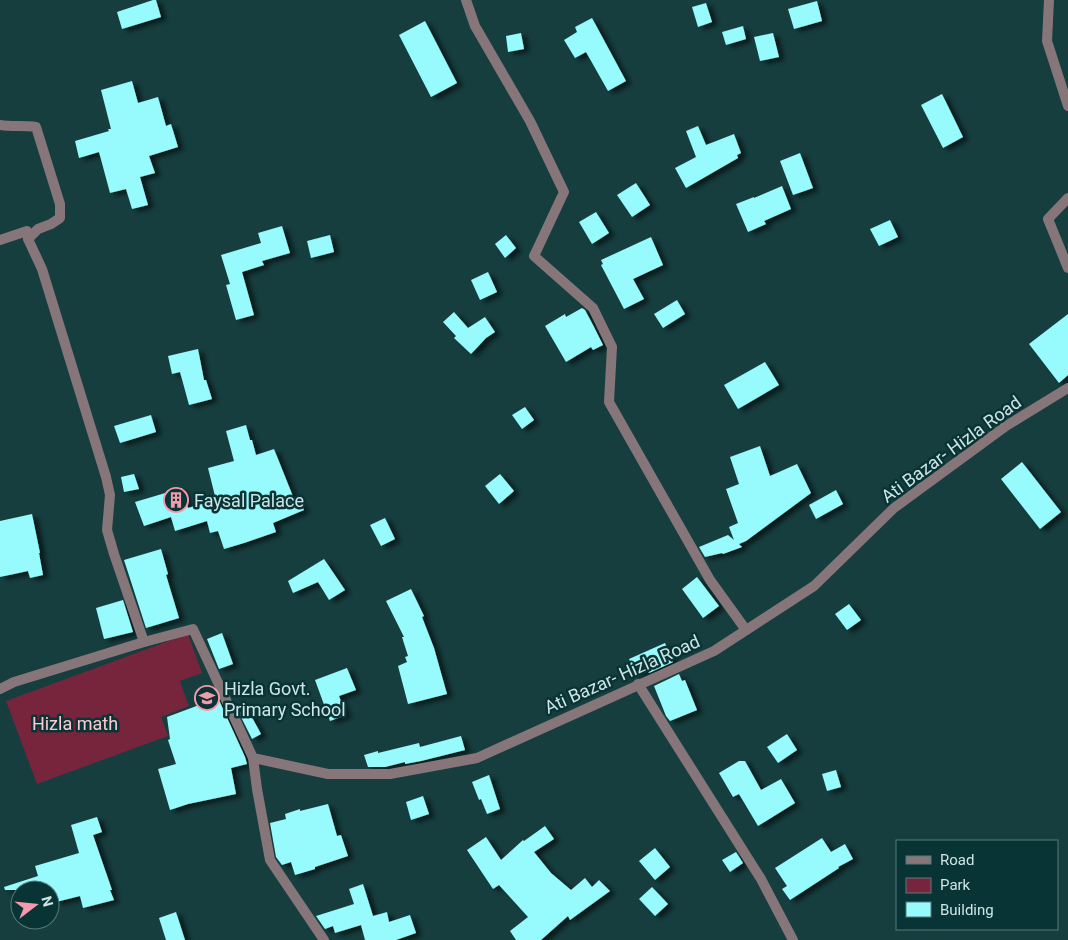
<svg xmlns="http://www.w3.org/2000/svg" width="1068" height="940" viewBox="0 0 1068 940" font-family="Roboto,sans-serif">
	<style>
		.green { fill: #76253c }
		.building { fill: #97fafd; filter: url(#shadow) }
		.lines { fill: none; stroke-linecap: round; stroke-linejoin: round }
		.street { stroke: #867679; stroke-width: 10 }
		.labels { text-anchor: middle; dominant-baseline: central; stroke-width: 5; stroke-linejoin: round; paint-order: stroke }
		.street-label { font-size: 18px; fill: #cfe4e5; stroke: #093435 }
		.poi-label { font-size: 18px; fill: #cfe4e5; stroke: #093435; text-anchor: start }
		.park-label { font-size: 18px; fill: #fcc9d2; stroke: #093435 }
	</style>
	<defs>
		<filter id="shadow"><feDropShadow dx="5.5" dy="3" stdDeviation="2.5" flood-color="#0009"/></filter>
	</defs>
	<rect width="100%" height="100%" fill="#163e3f"/>
	<!-- green -->
	<path class="green" d="M188,634L202,673L180,681L189,706L161,717L168,736L37,784L6,701Z"/>
	<!-- building -->
	<g class="building">
		<path d="M153,0H156L161,17L122,29L117,12Z"/>
		<path d="M817,1L822,21L794,29L788,9Z"/>
		<path d="M706,3L712,22L698,27L692,7Z"/>
		<path d="M592,18L626,81L608,91L586,52L575,58L564,40L577,32L575,27Z"/>
		<path d="M425,21L457,83L431,97L399,35Z"/>
		<path d="M743,26L746,39L726,45L722,32Z"/>
		<path d="M521,33L524,49L508,52L506,36Z"/>
		<path d="M773,33L779,57L760,61L754,37Z"/>
		<path d="M132,81L138,103L158,97L166,126L171,124L178,147L149,156L155,173L140,177L148,205L132,209L126,189L110,193L99,152L79,158L75,141L109,131L108,129H111L101,90Z"/>
		<path d="M942,94L963,137L943,148L921,105Z"/>
		<path d="M698,126L706,145L734,134L741,153L737,155L738,158L686,188L675,168L696,157L686,131Z"/>
		<path d="M800,153L813,188L793,195L780,161Z"/>
		<path d="M636,183L650,205L632,217L617,195Z"/>
		<path d="M782,186L791,209L764,221L766,224L748,232L736,204L754,197V198Z"/>
		<path d="M596,212L609,233L592,244L579,222Z"/>
		<path d="M890,220L898,237L879,246L870,229Z"/>
		<path d="M282,226L290,253L262,261L264,265L242,272L254,315L236,320L226,285L230,284L221,255L261,243L258,233Z"/>
		<path d="M330,235L334,252L311,258L307,241Z"/>
		<path d="M506,235L516,248L505,258L495,244Z"/>
		<path d="M651,237L663,265L633,279L644,299L624,309L601,265L603,264L601,260Z"/>
		<path d="M488,272L497,292L480,300L471,280Z"/>
		<path d="M677,300L685,314L663,328L654,314Z"/>
		<path d="M582,308L585,310L593,325L603,345L593,350L591,347L566,362L545,326L565,314L566,317Z"/>
		<path d="M454,312L468,328L485,317L495,332L486,338L471,354L454,338L456,336L443,322Z"/>
		<path d="M1068,314V375L1059,383L1029,344Z"/>
		<path d="M198,349L204,380H206L212,399L189,405L180,372L172,374L168,356Z"/>
		<path d="M765,362L779,385L738,409L724,385Z"/>
		<path d="M525,407L534,420L522,429L512,415Z"/>
		<path d="M151,415L156,432L120,443L114,426Z"/>
		<path d="M246,425L250,440H252L256,455L274,449L294,499L298,498L304,510L273,523L276,532L244,543L224,549L218,531L210,533L207,521L175,531L171,517L144,526L135,502L182,488L188,508L216,500L208,468L234,461L226,431Z"/>
		<path d="M760,446L770,476L797,464L811,493L746,541L739,544L742,547L723,554L722,553L705,557L699,547L728,535L734,540L729,527L738,523L726,489L739,484L730,457Z"/>
		<path d="M1022,462L1061,512L1040,529L1001,479Z"/>
		<path d="M134,474L139,489L124,492L121,477Z"/>
		<path d="M500,474L514,491L499,504L485,486Z"/>
		<path d="M836,490L843,504L816,519L809,505Z"/>
		<path d="M32,514L40,553H39L43,575L30,578L28,571L0,577V521Z"/>
		<path d="M385,518L395,539L381,546L370,525Z"/>
		<path d="M161,549L168,574L166,575L179,618L146,628L124,560Z"/>
		<path d="M324,559L345,590L329,600L318,582L293,593L288,581Z"/>
		<path d="M697,577L719,606L703,618L682,589Z"/>
		<path d="M411,589L424,616L422,617L434,648L447,694L408,704L398,666L407,662L405,657L408,656L402,637H404L386,601Z"/>
		<path d="M123,600L133,632L104,639L96,608Z"/>
		<path d="M849,604L861,620L847,630L835,614Z"/>
		<path d="M222,633L233,664L219,669L207,639Z"/>
		<path d="M665,643L673,662L649,673L647,669L636,674L629,659Z"/>
		<path d="M347,668L356,690L339,696L346,715L330,721L315,680Z"/>
		<path d="M679,674L682,681L685,680L697,710L670,721L666,716L654,686Z"/>
		<path d="M218,698L245,757L247,764L231,768L236,794L188,804L170,810L158,769L176,764L168,740L170,739L167,717Z"/>
		<path d="M247,708L261,734L252,739L239,713Z"/>
		<path d="M787,734L797,750L778,763L767,747Z"/>
		<path d="M461,736L465,750L421,761L405,764V762L385,767H368L364,755L378,751V753L419,743L420,747Z"/>
		<path d="M739,761H745L761,790L781,779L795,803L758,826L739,794L733,797L719,773Z"/>
		<path d="M836,770L841,787L827,791L822,774Z"/>
		<path d="M489,775L500,809L487,814L481,799L479,800L472,782Z"/>
		<path d="M423,796L429,814L411,820L406,802Z"/>
		<path d="M328,804L337,836L341,835L348,856L315,867V869L295,875L291,862L282,865L276,857L270,823L286,819L285,814L300,809V811Z"/>
		<path d="M97,817L102,832L93,835L112,890H110L114,900L83,908L80,896L56,902L53,890H5L4,887L38,876L35,866L79,853L71,825Z"/>
		<path d="M545,826L554,839L534,852L551,873L571,890L585,878L592,887L599,880L610,891L570,920L568,916L541,940H516L510,931L528,917L499,885L493,889L467,850L486,837L501,860L523,840L524,841Z"/>
		<path d="M822,838L831,852L845,844L853,859L838,867L839,868L790,900L782,889L787,886L775,868Z"/>
		<path d="M655,848L670,867L655,880L639,861Z"/>
		<path d="M736,852L743,863L730,872L722,860Z"/>
		<path d="M363,884L373,916L387,912L389,922L410,915L416,933L396,940H365L361,925L335,933L333,926L325,929L316,916L354,904L349,889Z"/>
		<path d="M652,887L668,904L655,916L639,899Z"/>
		<path d="M176,912L185,940H166L159,918Z"/>
	</g>
	<g class="lines">
		<!-- street -->
		<g class="street">
			<path d="M466,0L475,26L530,121L564,192L534,256L593,308L612,347L609,402L710,580L746,630"/>
			<path d="M1049,0L1047,41L1068,106"/>
			<path d="M0,125C12,127 24,125 36,127L60,204V218L51,224L38,229L28,239L42,269L106,477L110,495L107,530L114,554L144,642"/>
			<path d="M1068,198L1048,219L1068,268"/>
			<path d="M0,240L27,231L28,239"/>
			<path d="M638,684L761,879L793,940"/>
			<path d="M0,689L14,682L144,642L193,629L253,758L328,774H390L477,758L714,651L814,586L894,508L1006,426L1068,388"/>
			<path d="M253,758L257,789L270,860L324,940"/>
		</g>
	</g>
	<!-- icons -->
	<defs>
		<symbol id="building-ring" viewBox="-11 -11 22 22"><circle r="9.5" fill="#093435" stroke="#f39aac" stroke-width="1.5"/><path d="M-4-6H4V6H1V3H-1V6H-4ZM-2.5-4.3h1.7v1.8h-1.7ZM.8-4.3h1.7v1.8H.8ZM-2.5-1h1.7V.8h-1.7ZM.8-1h1.7V.8H.8Z" fill="#f39aac"/></symbol>
		<symbol id="school-ring" viewBox="-11 -11 22 22"><circle r="9.5" fill="#093435" stroke="#f39aac" stroke-width="1.5"/><path d="M0-5L7-2L0 1L-7-2ZM-4 1L0 2.5L4 1V4Q0 6-4 4Z" fill="#f39aac"/></symbol>
	</defs>
	<g fill-rule="evenodd">
		<use href="#building-ring" x="162" y="486" width="28" height="28"/>
		<use href="#school-ring" x="193" y="684" width="28" height="28"/>
	</g>
	<g class="labels">
		<!-- street labels -->
		<g class="street-label">
			<text transform="translate(951 449) rotate(-36)">Ati Bazar- Hizla Road</text>
			<text transform="translate(622 674) rotate(-24)">Ati Bazar- Hizla Road</text>
		</g>
		<!-- poi labels -->
		<g class="poi-label">
			<text x="194" y="500">Faysal Palace</text>
			<text x="224" y="688">Hizla Govt.<tspan x="224" dy="21">Primary School</tspan></text>
		</g>
		<!-- park labels -->
		<g class="park-label">
			<text x="75" y="723">Hizla math</text>
		</g>
	</g>
	<!-- legend -->
	<rect x="896" y="840" width="162" height="90" fill="#093435" stroke="#587a7b"/>
	<rect x="906" y="856" width="25" height="8" fill="#867679" stroke="#587a7b"/>
	<text x="940" y="865" font-size="15" fill="#cfe4e5">Road</text>
	<rect x="906" y="878" width="25" height="15" fill="#76253c" stroke="#587a7b"/>
	<text x="940" y="890" font-size="15" fill="#cfe4e5">Park</text>
	<rect x="906" y="902" width="25" height="15" fill="#97fafd" stroke="#587a7b"/>
	<text x="940" y="915" font-size="15" fill="#cfe4e5">Building</text>
	<!-- north arrow -->
	<g transform="translate(35 905) rotate(74)"><circle r="24" fill="#093435" stroke="#587a7b"/>
	<path d="M0-4L9 19L0 12L-9 19Z" fill="#f39aac"/>
	<text y="-8" font-size="14" font-weight="bold" text-anchor="middle" fill="#cfe4e5">N</text>
	</g>
</svg>
